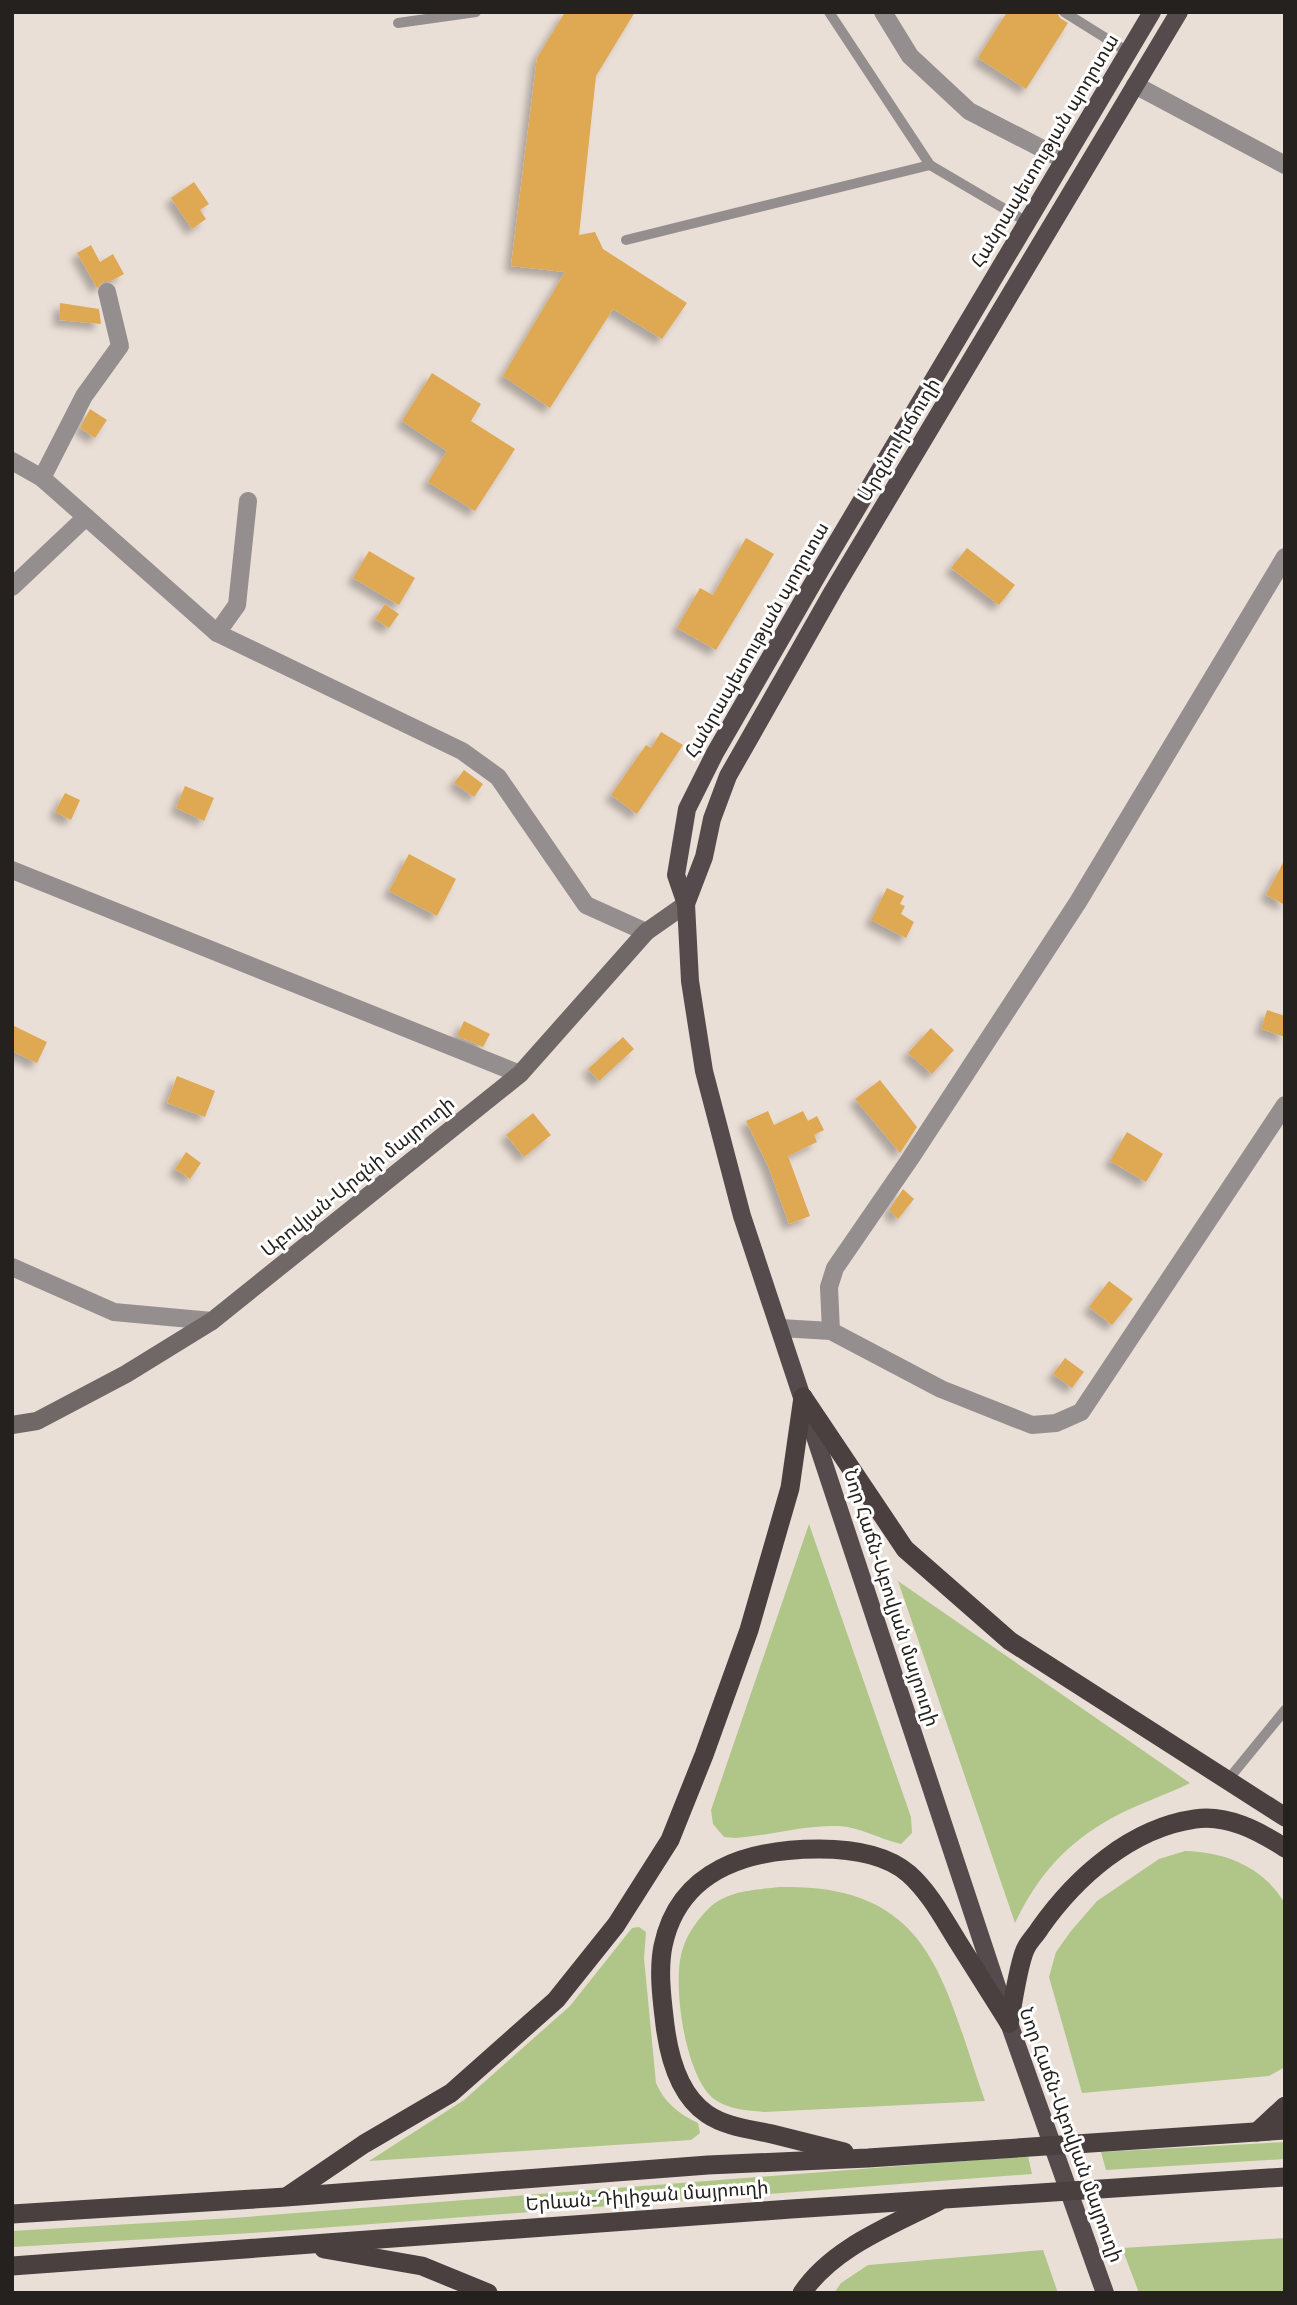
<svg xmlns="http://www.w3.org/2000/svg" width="1297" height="2305" viewBox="0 0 1297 2305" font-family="Signika,'Noto Sans Armenian',sans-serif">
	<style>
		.green { fill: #afc688 }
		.building { fill: #dfa853; filter: url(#shadow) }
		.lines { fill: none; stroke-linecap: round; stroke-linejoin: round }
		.service { stroke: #958e8f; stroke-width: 10 }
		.minor { stroke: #958e8f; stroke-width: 18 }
		.secondary { stroke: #706767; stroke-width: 18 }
		.primary { stroke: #564b4c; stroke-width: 18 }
		.trunk { stroke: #4b4040; stroke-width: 19 }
		.labels { text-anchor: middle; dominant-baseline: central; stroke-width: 6; stroke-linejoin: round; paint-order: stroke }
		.street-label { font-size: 19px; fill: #25211e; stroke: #fff }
	</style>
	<defs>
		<filter id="shadow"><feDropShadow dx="-6" dy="6" stdDeviation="3.5" flood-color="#0004"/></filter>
	</defs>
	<rect width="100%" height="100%" fill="#eadfd7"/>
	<!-- green -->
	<g class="green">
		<path d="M809,1524L911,1817L912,1833L901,1844C879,1839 860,1827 838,1826C803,1825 769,1836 735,1838L724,1837L713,1824L711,1810Z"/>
		<path d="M898,1581L1190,1783C1164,1796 1137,1804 1112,1818C1066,1843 1037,1877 1015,1923Z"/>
		<path d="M1185,1851C1225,1852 1264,1867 1285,1904V2067L1269,2076L1082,2093L1049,1977L1056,1952L1071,1931L1097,1901L1159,1859Z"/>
		<path d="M779,1887C933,1883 943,1982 985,2101L764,2112C746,2110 730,2110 714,2099C685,2077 671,1981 683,1948C687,1934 699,1918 709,1908C728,1890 755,1890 779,1887Z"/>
		<path d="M639,1927L646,1932L644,1958L656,2083C664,2102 679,2114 698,2123L700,2133L691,2140L369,2161L464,2100L570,2006L632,1928Z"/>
		<path d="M1285,2142V2159L1106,2170L1101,2152Z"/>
		<path d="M1028,2156L1032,2174L267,2232L12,2247V2231L233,2218Z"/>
		<path d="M1285,2238V2293H1139L1122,2248Z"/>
		<path d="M1043,2250L1058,2293H834L841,2283L868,2265Z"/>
	</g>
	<!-- building -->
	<g class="building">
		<path d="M565,12H635L596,76L579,235L595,232L603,249L687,303L662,339L613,309L550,408L503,376L565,272L511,266L537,58Z"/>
		<path d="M1007,12H1057L1060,18L1068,23L1026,89L978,58Z"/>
		<path d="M194,182L209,204L200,210L206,219L192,229L171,198Z"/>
		<path d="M91,245L100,262L113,254L124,274L111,281H104L97,288L77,253Z"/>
		<path d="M60,303L99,309L101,324L59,320Z"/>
		<path d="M432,373L481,404L471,421L515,449L475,511L428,482L447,451L402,421Z"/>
		<path d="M90,409L107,420L95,438L80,428Z"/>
		<path d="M746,538L774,554L716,650L677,628L700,588L713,595Z"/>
		<path d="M967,548L1015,585L999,605L951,568Z"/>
		<path d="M369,551L415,578L399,605L353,578Z"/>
		<path d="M385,604L399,614L389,628L375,619Z"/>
		<path d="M661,732L683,745L637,814L611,795L646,745L651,748Z"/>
		<path d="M464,770L483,784L474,797L454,783Z"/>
		<path d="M185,786L214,798L204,821L176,808Z"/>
		<path d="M65,793L80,800L71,820L55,812Z"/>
		<path d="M409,854L456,879L437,916L389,891Z"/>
		<path d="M1285,859V905L1266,895Z"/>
		<path d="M887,888L904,896L900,904L905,906L901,914L914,922L906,938L871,920Z"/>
		<path d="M1267,1010L1285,1016V1037L1261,1029Z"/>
		<path d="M464,1021L490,1034L483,1047L457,1036Z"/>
		<path d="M12,1025L47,1042L37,1063L12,1051Z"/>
		<path d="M931,1028L954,1050L932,1074L908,1053Z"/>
		<path d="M623,1037L634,1049L599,1081L588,1069Z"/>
		<path d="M177,1076L215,1091L205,1117L167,1103Z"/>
		<path d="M880,1080L917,1127L900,1153L855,1099Z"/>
		<path d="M768,1111L774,1125L803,1111L808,1121L817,1116L824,1130L814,1135L817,1142L788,1156L810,1216L789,1224L768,1166L746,1121Z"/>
		<path d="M533,1113L551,1135L524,1157L506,1135Z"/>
		<path d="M1127,1132L1163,1154L1146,1182L1110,1161Z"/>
		<path d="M186,1152L201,1163L190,1179L175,1169Z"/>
		<path d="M903,1189L914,1199L898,1219L889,1210Z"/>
		<path d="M1109,1281L1133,1299L1112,1325L1089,1307Z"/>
		<path d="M1065,1358L1084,1372L1072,1388L1053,1374Z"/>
	</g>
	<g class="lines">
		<!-- service -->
		<g class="service">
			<path d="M829,12L930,165L1027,222"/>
			<path d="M1064,12L1128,52"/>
			<path d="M398,23L476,12"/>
			<path d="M626,240L930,165"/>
			<path d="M1227,1781L1285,1710"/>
		</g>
		<!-- minor -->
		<g class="minor">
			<path d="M883,12L910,56L969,111L1064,160"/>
			<path d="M1135,85L1285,165"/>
			<path d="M12,461L42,478L217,633L462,751L498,777L586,905L646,932"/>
			<path d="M42,478L84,396L120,346L107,292"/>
			<path d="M12,587L86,517"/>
			<path d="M217,633L237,605L248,501"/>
			<path d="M12,870L520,1074"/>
			<path d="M12,1267L114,1312L212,1321"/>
			<path d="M780,1328L831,1331L941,1389L1032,1425L1056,1423L1081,1412L1285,1105"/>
			<path d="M831,1331L829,1287L835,1268L910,1159L1078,902L1285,557"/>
		</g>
		<!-- secondary -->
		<path class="secondary" d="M12,1425L37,1421L126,1374L212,1321L520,1074L646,932L686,904"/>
		<!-- primary -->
		<g class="primary">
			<path d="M686,904L704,857L712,819L728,776L748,741L833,591L1179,12"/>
			<path d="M1105,2293L1009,2023L742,1216L704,1071L690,981L686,904L676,875L687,809L715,753L821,569L1152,12"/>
		</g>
		<!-- trunk -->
		<g class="trunk">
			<path d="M803,1397L905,1549L1010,1641L1285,1817"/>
			<path d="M1009,2023C1013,2004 1018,1966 1025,1950C1028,1942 1036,1935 1040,1928C1076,1877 1131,1828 1195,1819C1227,1814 1259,1831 1285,1848"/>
			<path d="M1257,2132L1285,2106"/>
			<path d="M844,2152C820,2146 796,2140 772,2134C750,2129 726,2127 707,2114C679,2095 669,2057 665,2025C662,2000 658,1971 663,1946C679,1869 749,1849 819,1849C848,1849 885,1853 909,1874C930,1893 943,1918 958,1942C975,1969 992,1996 1009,2023"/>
			<path d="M289,2195L364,2144L451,2093L556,2000L616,1925L670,1840L704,1755L749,1630L790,1488L803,1397"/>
			<path d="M12,2214L286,2197L708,2165L868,2158L1285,2130"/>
			<path d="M324,2249L422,2266L488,2293"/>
			<path d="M12,2266L791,2209L1285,2177"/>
			<path d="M802,2293C833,2247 891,2226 939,2201"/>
		</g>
	</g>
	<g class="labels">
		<!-- street labels -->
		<g class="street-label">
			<text transform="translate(1045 151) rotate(-59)">Հանրապետության պողոտա</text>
			<text transform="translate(899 440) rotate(-59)">Արզնու խճուղի</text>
			<text transform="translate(757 640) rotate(-60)">Հանրապետության պողոտա</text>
			<text transform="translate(358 1177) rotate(-39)">Աբովյան-Արզնի մայրուղի</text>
			<text transform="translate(891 1598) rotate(72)">Նոր Հաճն-Աբովյան մայրուղի</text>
			<text transform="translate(1071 2135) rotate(70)">Նոր Հաճն-Աբովյան մայրուղի</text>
			<text transform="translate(647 2196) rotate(-4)">Երևան-Դիլիջան մայրուղի</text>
		</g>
	</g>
	<!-- border -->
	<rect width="1297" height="2305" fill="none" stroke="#25211e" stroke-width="28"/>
</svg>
